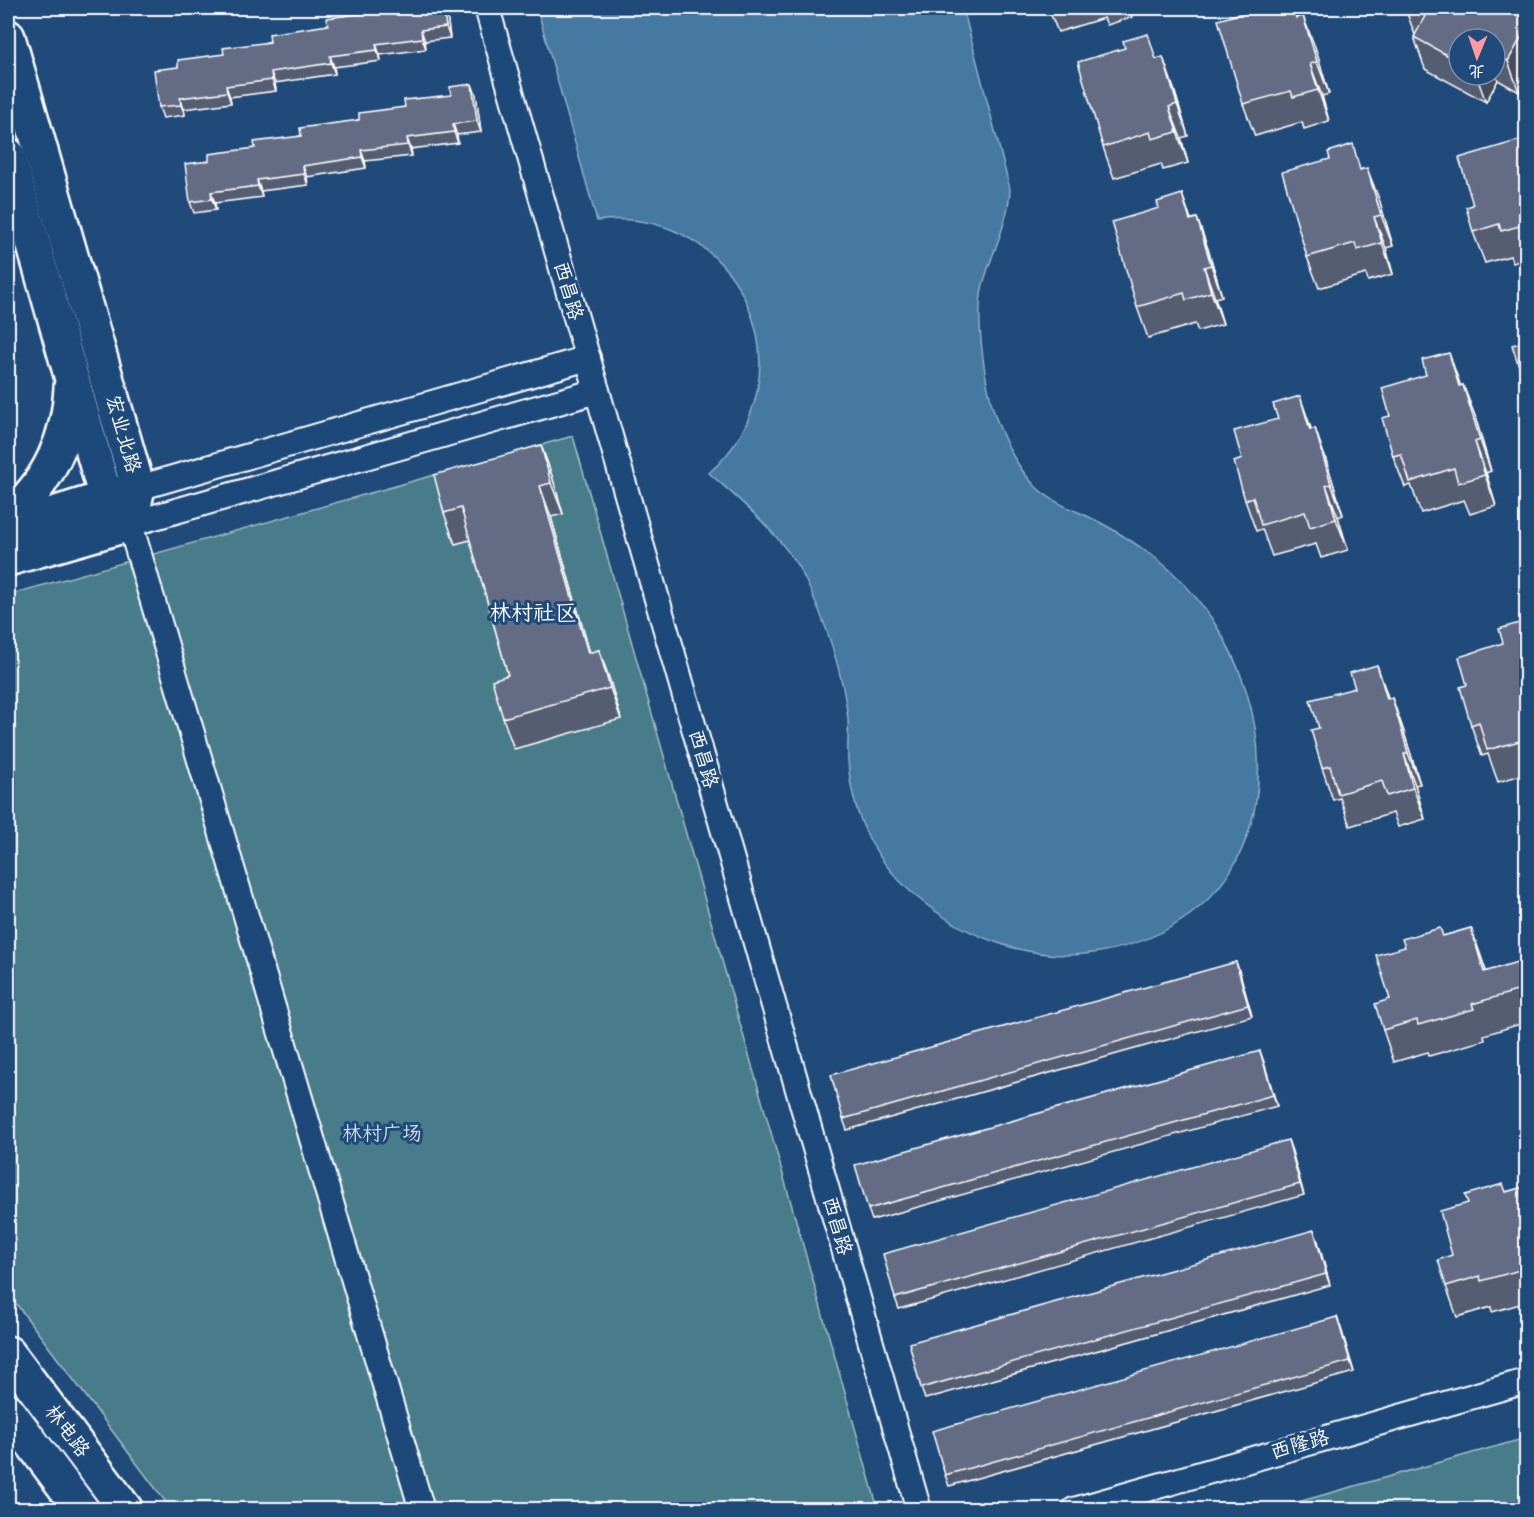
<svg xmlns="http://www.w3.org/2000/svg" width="1534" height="1517" viewBox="0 0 1534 1517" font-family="'Architects Daughter','LXGW WenKai TC',sans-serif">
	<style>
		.green { fill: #487c8a; stroke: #a4bec4; stroke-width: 1.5 }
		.water { fill: #4579a2; stroke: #8fafc7; stroke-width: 1.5 }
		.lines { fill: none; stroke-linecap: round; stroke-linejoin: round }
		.minor-casing { stroke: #fff; stroke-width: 28 }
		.secondary-casing { stroke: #fff; stroke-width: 38 }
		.minor { stroke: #1f4a7a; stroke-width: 24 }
		.secondary { stroke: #1f4a7a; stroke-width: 33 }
		.wall { fill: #555d72; stroke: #fff; stroke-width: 1.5; fill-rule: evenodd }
		.shaded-wall { fill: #454c5c; stroke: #fff; stroke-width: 1.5 }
		.building { fill: #636c84; stroke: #fff; stroke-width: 1.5 }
		.labels { text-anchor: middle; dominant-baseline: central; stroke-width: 6; stroke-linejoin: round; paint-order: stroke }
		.street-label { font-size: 20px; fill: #fff; stroke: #1f4a7a }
		.park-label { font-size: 20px; fill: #d1dee2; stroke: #1f4a7a }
		.quarter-label { font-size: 22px; fill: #fff; stroke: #1f4a7a }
	</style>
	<rect width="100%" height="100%" fill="#1f4a7a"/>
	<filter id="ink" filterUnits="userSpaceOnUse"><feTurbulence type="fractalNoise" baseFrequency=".0167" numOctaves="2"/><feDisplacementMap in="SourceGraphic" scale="12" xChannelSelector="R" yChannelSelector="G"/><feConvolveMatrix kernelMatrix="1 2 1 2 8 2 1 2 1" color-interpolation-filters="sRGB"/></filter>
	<g filter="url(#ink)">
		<!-- green -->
		<g class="green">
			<path d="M573,436L878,1509H171L8,1293V595Z"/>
			<path d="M1526,1438V1509H1273Z"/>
		</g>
		<!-- water -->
		<path class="water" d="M537,8H963L1010,189C1009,221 992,253 983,284C974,320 986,397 1001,431C1009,450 1021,472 1036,487C1055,505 1079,511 1101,523C1120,533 1139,546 1157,559C1239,623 1285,751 1242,849C1216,910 1157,944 1093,953C1033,962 970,939 923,902C877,866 852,819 848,761C847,747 849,733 848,719C843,672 825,619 804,577C783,536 743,503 709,473C817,377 740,202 597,221Z"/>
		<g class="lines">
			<defs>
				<g id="minor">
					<path d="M487,8L919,1510"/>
					<path d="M138,488L588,358"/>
					<path d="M422,1510L130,524L597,391"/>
					<path d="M1074,1510L1526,1381"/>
				</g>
				<g id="secondary">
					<path d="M8,37L138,488L130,524"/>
					<path d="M8,155L106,498L130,524"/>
					<path d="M8,516C48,485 69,438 71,387"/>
					<path d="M8,528L128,491"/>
					<path d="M8,559L130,524"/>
					<path d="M8,1353L126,1510"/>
					<path d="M8,1411L82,1510"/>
				</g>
			</defs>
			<!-- minor casing -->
			<use href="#minor" class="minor-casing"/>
			<!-- secondary casing -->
			<use href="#secondary" class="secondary-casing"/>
			<!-- minor -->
			<use href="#minor" class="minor"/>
			<!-- secondary -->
			<use href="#secondary" class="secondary"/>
		</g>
		<!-- wall -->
		<g class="wall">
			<path d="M126,8H146L128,13Z"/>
			<path d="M373,8H446L450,38L425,41L426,49L380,55L381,61L334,67L335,74L275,83L276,91L230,97L231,103L184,109L185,115L163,118L159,107L178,67L374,12Z"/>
			<path d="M1048,8H1129L1132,17L1107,25L1104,18L1058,32Z"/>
			<path d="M1260,8H1294L1298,17L1315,47L1329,94L1322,96L1329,121L1304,129L1302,122L1255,136L1243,104Z"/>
			<path d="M1405,8H1527V79L1519,92L1498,80L1486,102L1425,69L1414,37L1415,35ZM1459,39H1495V75H1459Z"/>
			<path d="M1157,59L1174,89L1188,136L1181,138L1188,163L1163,170L1161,164L1114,178L1103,147Z"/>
			<path d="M476,95L481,132L457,135L458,143L411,149L412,156L365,161L366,168L307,177L308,185L261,191L262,197L215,203L216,210L194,213L190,202L209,161L405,107Z"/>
			<path d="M1527,138V258L1513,263L1510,256L1485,263L1473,232V205Z"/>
			<path d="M1362,169L1379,199L1393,246L1386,248L1393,274L1368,281L1366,274L1319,288L1307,257Z"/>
			<path d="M1182,194L1191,219L1197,218L1208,249L1222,296L1215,298L1223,324L1198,331L1195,324L1148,338L1137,307L1159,208Z"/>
			<path d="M1463,385L1475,416L1491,471L1486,473L1496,506L1470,514L1464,500L1421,513L1411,485L1405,487L1393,456L1390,416Z"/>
			<path d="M1312,429L1326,460L1343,515L1338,517L1348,550L1321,558L1316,544L1272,556L1262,529L1256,531L1245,500L1242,459Z"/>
			<path d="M541,445L552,476L563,514L551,517L590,653L599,650L610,681L621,719L514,749L503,718L508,675L470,540L455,544L444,513Z"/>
			<path d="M1527,623V773L1498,782L1488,754L1482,756L1471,725L1467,685L1503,643Z"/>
			<path d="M1389,698H1392L1403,729L1420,784L1415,785L1425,819L1398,827L1393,813L1350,826L1340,798L1333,800L1322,768L1319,728Z"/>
			<path d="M1471,928L1486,971L1527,988V1022L1484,1035L1485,1040L1429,1056L1428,1052L1394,1062L1383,1030L1390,999L1405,947Z"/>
			<path d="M1236,962L1252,1016L847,1130L843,1119Z"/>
			<path d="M1260,1051L1277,1106L872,1220L868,1209Z"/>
			<path d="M1288,1140L1304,1195L899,1309L895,1298Z"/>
			<path d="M1527,1186V1302L1492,1312L1491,1307L1457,1317L1446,1286L1452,1255L1506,1192Z"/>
			<path d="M1314,1230L1330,1285L925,1399L921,1388Z"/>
			<path d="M1337,1317L1354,1372L949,1486L945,1475Z"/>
		</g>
		<!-- shaded-wall -->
		<g class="shaded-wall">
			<path d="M443,8H446L450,38L446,27Z"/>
			<path d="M1303,16L1315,47L1329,94L1317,62Z"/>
			<path d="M1527,27V79L1519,92L1508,61Z"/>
			<path d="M421,30L425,41L426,49L422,38Z"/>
			<path d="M376,44L380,55L381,61L377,50Z"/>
			<path d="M330,56L334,67L335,74L331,63Z"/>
			<path d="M1163,57L1174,89L1188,136L1177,104Z"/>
			<path d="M1310,64L1322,96L1329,121L1318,90Z"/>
			<path d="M271,72L275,83L276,91L272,80Z"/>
			<path d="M1495,73L1498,80L1486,102L1476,75H1495Z"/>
			<path d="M472,84L476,95L481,132L477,121Z"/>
			<path d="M226,86L230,97L231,103L227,92Z"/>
			<path d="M180,98L184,109L185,115L181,105Z"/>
			<path d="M1169,107L1181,138L1188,163L1177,132Z"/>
			<path d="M453,124L457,135L458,143L454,132Z"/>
			<path d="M407,138L411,149L412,156L408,145Z"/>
			<path d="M361,150L365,161L366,168L362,157Z"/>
			<path d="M303,166L307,177L308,185L304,174Z"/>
			<path d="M1367,168L1379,199L1393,246L1381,215Z"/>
			<path d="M257,180L261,191L262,197L258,186Z"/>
			<path d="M211,192L215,203L216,210L212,199Z"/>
			<path d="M1374,217L1386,248L1393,274L1382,243Z"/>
			<path d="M1197,218L1208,249L1222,296L1211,265Z"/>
			<path d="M1204,267L1215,298L1223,324L1211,292Z"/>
			<path d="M1449,353L1460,384L1470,417L1459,386Z"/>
			<path d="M1463,385L1475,416L1491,471L1480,440Z"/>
			<path d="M1300,396L1311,428L1321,461L1310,430Z"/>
			<path d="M1315,428L1326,460L1343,515L1331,484Z"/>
			<path d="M1475,442L1486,473L1496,506L1485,475Z"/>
			<path d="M541,445L552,476L563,514L551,483Z"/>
			<path d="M1326,485L1338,517L1348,550L1336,519Z"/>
			<path d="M540,486L551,517L599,685L588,653Z"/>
			<path d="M599,650L610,681L621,719L610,688Z"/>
			<path d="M1377,665L1388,697L1398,730L1387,699Z"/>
			<path d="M1392,698L1403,729L1420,784L1408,753Z"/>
			<path d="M1404,754L1415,785L1425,819L1413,788Z"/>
			<path d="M1471,928L1482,959L1494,997L1484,972Z"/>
			<path d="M1236,962L1240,973L1252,1016L1248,1005Z"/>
			<path d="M1260,1051L1264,1062L1277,1106L1273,1095Z"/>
			<path d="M1288,1140L1292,1151L1304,1195L1300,1184Z"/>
			<path d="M1314,1230L1318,1241L1330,1285L1326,1274Z"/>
			<path d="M1337,1317L1341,1328L1354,1372L1350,1361Z"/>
		</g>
		<!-- building -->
		<g class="building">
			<path d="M373,8H443L446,27L421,30L422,38L376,44L377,50L330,56L331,63L271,72L272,80L226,86L227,92L180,98L181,105L159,107L154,70L178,67V60L224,54L223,48L270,42L269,34L328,25L327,18L374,12Z"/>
			<path d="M1260,8H1293L1296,18L1303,16L1317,62L1310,64L1318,90L1293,97L1291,91L1243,104L1218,20Z"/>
			<path d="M1410,8H1527V27L1508,61L1495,54V39H1459V62L1414,37L1425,16Z"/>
			<path d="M1148,34L1156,59L1163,57L1177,104L1169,107L1177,132L1152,139L1150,132L1103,147L1078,62L1125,48L1123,41Z"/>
			<path d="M472,84L477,121L453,124L454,132L407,138L408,145L361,150L362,157L303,166L304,174L257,180L258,186L211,192L212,199L190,202L185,164L209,161V154L255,148L254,142L301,136L300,128L359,120V113L405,107L404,100L451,95L450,87Z"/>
			<path d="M1527,138V224L1501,231L1499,224L1473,232L1466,207L1473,205L1459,158Z"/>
			<path d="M1353,144L1360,170L1367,168L1381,215L1374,217L1382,243L1357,250L1355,243L1307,257L1282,172L1330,159L1328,152Z"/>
			<path d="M1182,194L1190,220L1197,218L1211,265L1204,267L1211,292L1186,300L1184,293L1137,307L1112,222L1159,208L1157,202Z"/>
			<path d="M1527,341V391L1512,345Z"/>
			<path d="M1449,353L1459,386L1463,385L1475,423L1480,440L1475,442L1485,475L1458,483L1454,468L1410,482L1401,454L1393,456L1382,418L1390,416L1382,388L1426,375L1422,360Z"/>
			<path d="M1527,392V417L1520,394Z"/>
			<path d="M1300,396L1310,430L1315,428L1331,484L1326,485L1336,519L1310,527L1305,512L1261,525L1253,497L1245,500L1234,462L1242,459L1234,431L1278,419L1273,404Z"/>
			<path d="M541,445L551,483L540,486L588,653L599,650L610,688L503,718L492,680L508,675L461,508L444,513L434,475Z"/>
			<path d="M1526,621L1527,739L1487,750L1479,722L1471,725L1460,687L1467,685L1459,657L1503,643L1499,629Z"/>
			<path d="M1377,665L1387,699L1392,698L1403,735L1408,753L1404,754L1413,788L1387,796L1382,781L1338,794L1330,766L1322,768L1311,730L1319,728L1310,700L1355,688L1350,673Z"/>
			<path d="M1527,911V933L1520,912Z"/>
			<path d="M1440,928L1443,936L1471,928L1484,972L1527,959V988L1472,1004L1474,1009L1418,1025L1417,1020L1383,1030L1375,1004L1390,999L1376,955L1405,947L1402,939Z"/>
			<path d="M1236,962L1248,1005L843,1119L831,1075Z"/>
			<path d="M1260,1051L1273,1095L868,1209L855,1165Z"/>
			<path d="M1288,1140L1300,1184L895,1298L883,1254Z"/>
			<path d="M1503,1184L1506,1192L1527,1186V1268L1481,1281L1480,1276L1446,1286L1438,1260L1452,1255L1440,1211L1468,1203L1465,1195Z"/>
			<path d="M1314,1230L1326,1274L921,1388L909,1343Z"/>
			<path d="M1337,1317L1350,1361L945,1475L932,1431Z"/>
		</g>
	</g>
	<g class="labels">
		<!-- street labels -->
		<g class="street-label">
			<text transform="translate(568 291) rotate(74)">西昌路</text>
			<text transform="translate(123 434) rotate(74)">宏业北路</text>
			<text transform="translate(703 759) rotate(74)">西昌路</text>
			<text transform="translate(837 1226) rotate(74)">西昌路</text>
			<text transform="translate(67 1431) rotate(53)">林电路</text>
			<text transform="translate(1300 1445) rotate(-16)">西隆路</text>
		</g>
		<!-- park labels -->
		<g class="park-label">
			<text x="382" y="1134">林村广场</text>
		</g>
		<!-- quarter labels -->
		<g class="quarter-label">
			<text x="533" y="613">林村社区</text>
		</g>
	</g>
	<!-- margin -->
	<rect width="1534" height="1517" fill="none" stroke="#1f4a7a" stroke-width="30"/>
	<rect x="15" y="15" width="1504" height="1487" fill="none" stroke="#fff" stroke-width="2" filter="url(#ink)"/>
	<!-- north arrow -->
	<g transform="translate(1477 57) rotate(182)"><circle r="28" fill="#1f4a7a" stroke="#7992af" stroke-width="1.5"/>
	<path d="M0-4.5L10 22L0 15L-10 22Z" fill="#ff9aa2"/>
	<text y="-9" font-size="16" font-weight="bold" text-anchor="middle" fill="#ffffff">北</text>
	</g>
</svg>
